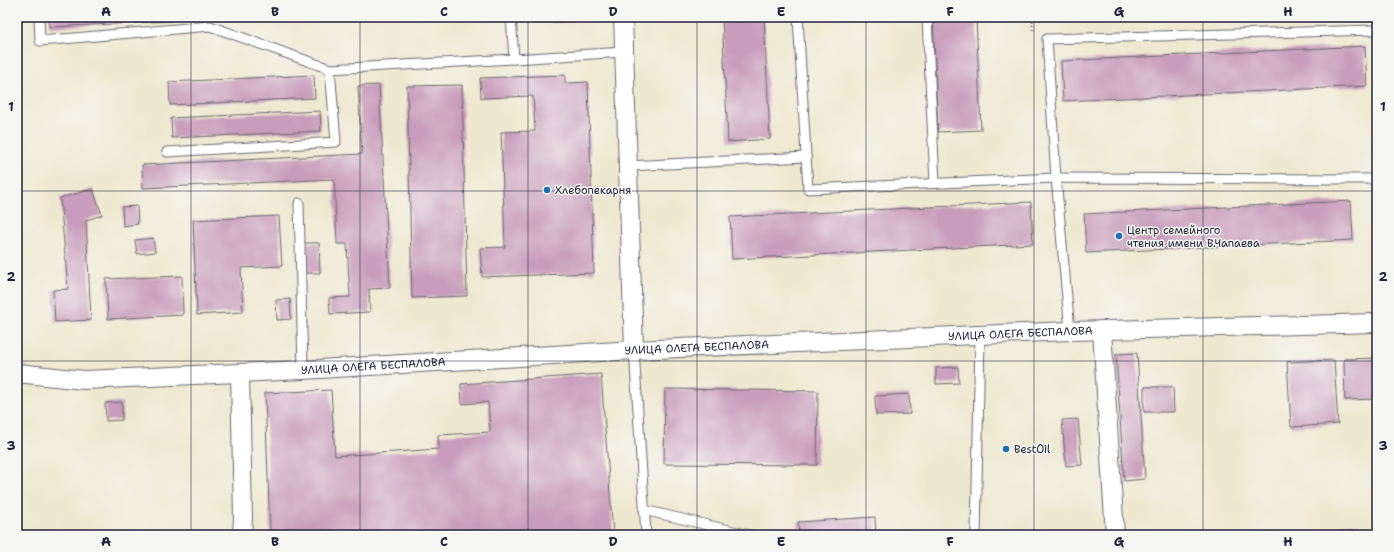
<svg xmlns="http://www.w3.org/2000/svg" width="1394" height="552" viewBox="0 0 1394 552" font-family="'Shantell Sans',sans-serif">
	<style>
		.building { fill: #c89dbb }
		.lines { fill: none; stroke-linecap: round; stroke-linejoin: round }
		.service-casing { stroke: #6a676f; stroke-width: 11 }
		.minor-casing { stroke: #6a676f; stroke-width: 20 }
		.path { stroke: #6a676f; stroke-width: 2.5; stroke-dasharray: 1 3; stroke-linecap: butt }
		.service { stroke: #fff; stroke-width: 9 }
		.minor { stroke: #fff; stroke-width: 18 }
		.grid { fill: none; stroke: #22223b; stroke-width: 1; stroke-opacity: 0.55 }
		.poi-dot { fill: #1f6fb2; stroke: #f6f6f2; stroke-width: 1.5 }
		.labels { text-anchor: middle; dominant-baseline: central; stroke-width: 3; stroke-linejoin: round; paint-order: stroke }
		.poi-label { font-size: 11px; fill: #22223b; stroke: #f6f6f2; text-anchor: start }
		.street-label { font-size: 11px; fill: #22223b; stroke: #f6f6f2 }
		.neatline { fill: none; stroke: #22223b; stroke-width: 1.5 }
		.grid-label { font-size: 13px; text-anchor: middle; font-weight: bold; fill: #22223b }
	</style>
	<rect width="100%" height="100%" fill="#f6f6f2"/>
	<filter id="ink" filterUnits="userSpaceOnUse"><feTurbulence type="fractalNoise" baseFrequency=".025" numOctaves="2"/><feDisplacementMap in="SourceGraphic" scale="8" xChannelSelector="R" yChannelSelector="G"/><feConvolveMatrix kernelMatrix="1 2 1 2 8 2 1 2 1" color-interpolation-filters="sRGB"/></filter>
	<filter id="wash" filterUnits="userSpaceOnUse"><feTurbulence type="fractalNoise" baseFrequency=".012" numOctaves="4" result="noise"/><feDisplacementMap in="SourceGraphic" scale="16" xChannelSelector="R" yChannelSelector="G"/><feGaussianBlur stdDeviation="0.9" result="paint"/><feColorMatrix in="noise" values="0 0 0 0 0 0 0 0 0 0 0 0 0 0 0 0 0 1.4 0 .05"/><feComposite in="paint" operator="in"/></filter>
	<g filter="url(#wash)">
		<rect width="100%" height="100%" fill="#efe8d0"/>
		<g id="blocks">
			<!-- building -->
			<g class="building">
				<path d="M49,17H172L173,21L49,27Z"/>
				<path d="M537,17H575V21L537,23Z"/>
				<path d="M722,17H764L770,139L728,142Z"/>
				<path d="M933,17H976L981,130L938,132Z"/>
				<path d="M1365,46L1367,86L1063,101L1061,61Z"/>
				<path d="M314,75L315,98L170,105L169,82Z"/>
				<path d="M565,75V83L588,82L594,273L482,277L480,248L505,247L501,132L535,131L533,96L481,98L480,78Z"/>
				<path d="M379,85L390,288L369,289L370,312L330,314L329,298L350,297L347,244H337L334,179L143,188L142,165L362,154L358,86Z"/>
				<path d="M462,85L467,296L412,298L407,86Z"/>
				<path d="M320,111L321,131L172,138L171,118Z"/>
				<path d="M93,189L102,215L86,220L91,320L55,322L53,290L68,289L60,198Z"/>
				<path d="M1351,201L1353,240L1086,253L1084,214Z"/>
				<path d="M1031,202L1033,244L732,259L730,217Z"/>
				<path d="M137,206L138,224L123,226L122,207Z"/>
				<path d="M279,216L282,266L241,268L243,312L197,315L193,220Z"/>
				<path d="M153,238L155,252L137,254L135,240Z"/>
				<path d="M303,243H319L320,273H303Z"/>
				<path d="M182,276L183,315L108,319L106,279Z"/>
				<path d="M290,299L291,319L277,320L276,300Z"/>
				<path d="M1137,353L1145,479L1124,481L1116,354Z"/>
				<path d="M1377,358V399L1345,400L1344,359Z"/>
				<path d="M1334,360L1338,424L1291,427L1287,362Z"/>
				<path d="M958,367L959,383L936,384V368Z"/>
				<path d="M601,374L613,533L632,532V535H270L265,393L331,390L335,456L439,449L438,435L490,432L488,402L462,404L461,384Z"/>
				<path d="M1144,387H1173L1174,412H1144Z"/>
				<path d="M665,389L818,391L817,465L664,464Z"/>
				<path d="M909,394L910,414L876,415L875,396Z"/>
				<path d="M122,402V420L106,421L105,403Z"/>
				<path d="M1078,419L1082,465L1066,466L1062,420Z"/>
				<path d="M875,517L876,535H799L798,522Z"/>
				<path d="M1359,530V535H1333V532Z"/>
			</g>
		</g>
	</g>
	<g filter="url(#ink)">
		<use href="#blocks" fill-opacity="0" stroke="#6a676f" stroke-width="1"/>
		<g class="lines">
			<defs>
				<g id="service">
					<path d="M39,17L40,41L210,26L330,69"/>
					<path d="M511,17L514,59L624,52"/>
					<path d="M798,17L808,189L1056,178L1377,179"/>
					<path d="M927,17L935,183"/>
					<path d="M167,152L336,142L330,69L514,59"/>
					<path d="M628,166L806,157"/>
					<path d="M299,203L303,370"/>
					<path d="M1070,331L1056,178L1047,39L1377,30"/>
					<path d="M634,350L646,535"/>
					<path d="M644,510L750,535"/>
					<path d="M976,535L980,336"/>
				</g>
				<g id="minor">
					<path d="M623,17L634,350"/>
					<path d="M1102,330L1115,535"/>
					<path id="s1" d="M17,373L84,380L303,370L634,350L1070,331L1377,323"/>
					<path d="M240,373L243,518L242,535"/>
				</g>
			</defs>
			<!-- service casing -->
			<use href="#service" class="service-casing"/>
			<!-- minor casing -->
			<use href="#minor" class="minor-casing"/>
			<!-- path -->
			<path class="path" d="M1032,17L1033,32"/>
			<!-- service -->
			<use href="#service" class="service"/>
			<!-- minor -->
			<use href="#minor" class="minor"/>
		</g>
	</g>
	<!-- grid -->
	<path class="grid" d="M191,17V535M360,17V535M528,17V535M697,17V535M866,17V535M1034,17V535M1203,17V535M17,191H1377M17,361H1377"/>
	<!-- markers -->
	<g class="poi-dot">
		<circle cx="547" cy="190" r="4"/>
		<circle cx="1119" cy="236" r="4"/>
		<circle cx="1006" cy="449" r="4"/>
	</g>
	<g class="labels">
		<!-- poi labels -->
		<g class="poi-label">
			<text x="555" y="190">Хлебопекарня</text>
			<text x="1127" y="230">Центр семейного<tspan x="1127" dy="13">чтения имени В.Чапаева</tspan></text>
			<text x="1014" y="449">BestOil</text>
		</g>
		<!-- street labels -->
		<g class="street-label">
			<text stroke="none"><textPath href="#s1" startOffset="1005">УЛИЦА ОЛЕГА БЕСПАЛОВА</textPath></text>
			<text stroke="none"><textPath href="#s1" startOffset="681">УЛИЦА ОЛЕГА БЕСПАЛОВА</textPath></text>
			<text stroke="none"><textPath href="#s1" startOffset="357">УЛИЦА ОЛЕГА БЕСПАЛОВА</textPath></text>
		</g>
	</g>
	<!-- margin -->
	<rect width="1394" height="552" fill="none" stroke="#f6f6f2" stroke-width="44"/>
	<rect x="22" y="22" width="1350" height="508" class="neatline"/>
	<g class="grid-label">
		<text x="106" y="16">A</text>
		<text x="275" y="16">B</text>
		<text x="444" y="16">C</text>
		<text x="613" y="16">D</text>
		<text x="781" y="16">E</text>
		<text x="950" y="16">F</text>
		<text x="1119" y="16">G</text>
		<text x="1288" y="16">H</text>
		<text x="11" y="111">1</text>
		<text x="1383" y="111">1</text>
		<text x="11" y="281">2</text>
		<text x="1383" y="281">2</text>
		<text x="11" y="450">3</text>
		<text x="1383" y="450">3</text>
		<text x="106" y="546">A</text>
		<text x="275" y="546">B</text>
		<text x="444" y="546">C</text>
		<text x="613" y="546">D</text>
		<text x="781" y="546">E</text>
		<text x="950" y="546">F</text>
		<text x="1119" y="546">G</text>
		<text x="1288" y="546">H</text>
	</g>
</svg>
